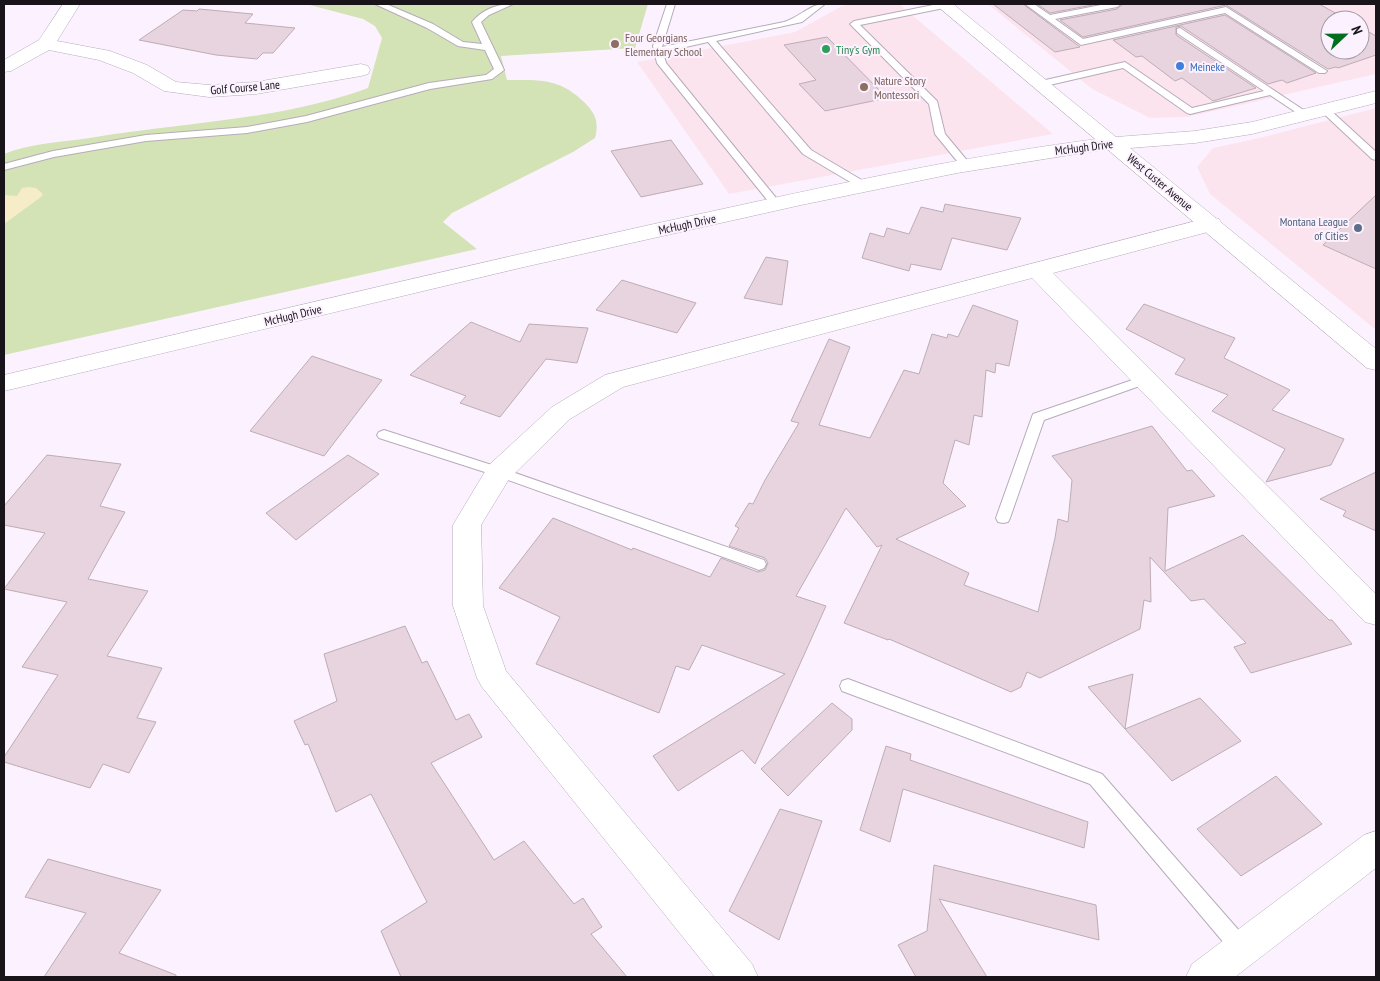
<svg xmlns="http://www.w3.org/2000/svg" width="1380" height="981" viewBox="0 0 1380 981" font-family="'PT Sans Narrow',sans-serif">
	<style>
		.commercial { fill: #fce4ef; fill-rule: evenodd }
		.green { fill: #d3e3b5 }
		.sand { fill: #f6ecc7 }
		.building { fill: #e8d4de; stroke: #beacb5 }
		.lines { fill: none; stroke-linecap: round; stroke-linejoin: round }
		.lane-casing { stroke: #b7abbb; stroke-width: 2 }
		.street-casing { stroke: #b7abbb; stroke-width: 1 }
		.secondary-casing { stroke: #b7abbb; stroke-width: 1 }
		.lane { fill: #fff; fill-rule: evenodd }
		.street { fill: #fff; fill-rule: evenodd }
		.secondary { fill: #fff; fill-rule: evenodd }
		.education-dot { fill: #8d6e63; stroke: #fcf2ff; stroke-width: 2 }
		.leisure-dot { fill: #2e9e5b; stroke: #fcf2ff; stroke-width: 2 }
		.shop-dot { fill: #3f7fe0; stroke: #fcf2ff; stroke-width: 2 }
		.service-dot { fill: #5c6f8a; stroke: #fcf2ff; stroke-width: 2 }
		.labels { text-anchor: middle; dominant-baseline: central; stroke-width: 4; stroke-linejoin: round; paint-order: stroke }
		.far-education-label { font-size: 12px; fill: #785e54; stroke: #fcf2ff; text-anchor: start }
		.far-leisure-label { font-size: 12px; fill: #27864d; stroke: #fcf2ff; text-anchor: start }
		.far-shop-label { font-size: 12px; fill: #366cbe; stroke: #fcf2ff; text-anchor: start }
		.far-street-label { font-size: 12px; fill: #181419; stroke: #fcf2ff }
		.far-service-label { font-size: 12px; fill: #4e5e75; stroke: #fcf2ff; text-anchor: end }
	</style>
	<rect width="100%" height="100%" fill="#fcf2ff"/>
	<!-- commercial -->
	<g class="commercial">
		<path d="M852,4H899L1053,134L729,194L637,62L795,32L842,6Z"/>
		<path d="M988,4H1376V74L1187,117L1150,118L1092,89ZM1330,20H1360V50H1330Z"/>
		<path d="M1376,108V330L1210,194L1197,167L1213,148L1259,138Z"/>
	</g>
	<!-- green -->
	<path class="green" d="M306,4H648L635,48L501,56L507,80C541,80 560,78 585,103C596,114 599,123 595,138L573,152L452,213L443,222L477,249L4,355V154C31,143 61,142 90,138C183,122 278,121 368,88L382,38L375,26L363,19Z"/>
	<!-- sand -->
	<path class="sand" d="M29,187L36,188L43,194L41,197L4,224V195L17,196L22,188Z"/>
	<!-- building -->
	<g class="building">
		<path d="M993,4H1023L1080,47L1055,52Z"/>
		<path d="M1037,4H1098L1050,13Z"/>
		<path d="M1123,4H1319L1348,20H1330V50H1360V27L1376,36V55L1338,68L1336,67L1328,69L1226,5L1083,37L1060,20L1117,9Z"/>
		<path d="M199,9L253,14L245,23L295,28L273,53H263L257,59L216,55L139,40L183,10L197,11Z"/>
		<path d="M1225,15L1316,73L1287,83L1282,80L1268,84L1181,26L1176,27V35L1256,88L1213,101L1182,78L1175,81L1142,56L1136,57L1113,40Z"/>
		<path d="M827,37L887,98L825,111L799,84L816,80L784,45Z"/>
		<path d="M671,140L703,184L641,197L611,151Z"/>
		<path d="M1376,195V269L1323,245Z"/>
		<path d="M945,204L1021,218L1007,250L952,238L941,270L911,264L909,271L862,258L870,233L884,237L887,228L909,234L921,207L943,212Z"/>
		<path d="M766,257L788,261L782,305L744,298Z"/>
		<path d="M622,280L696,303L677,333L596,310Z"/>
		<path d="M1144,304L1235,338L1224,358L1290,390L1272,410L1344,439L1331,465L1266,482L1285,449L1212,411L1228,395L1175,374L1185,359L1126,329Z"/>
		<path d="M973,305L1018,321L1009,366L996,363L995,373L986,370L982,417L974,415L969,445L955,440L943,483L966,506L896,539L969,573L964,585L1038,612L1055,538L1058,519L1068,522L1072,480L1052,456L1152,426L1187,471L1192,470L1215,496L1168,508L1165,571L1243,535L1329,620H1332L1352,644L1251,673L1234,647L1246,643L1204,599L1191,601L1150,557L1151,602L1144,600L1140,629L1040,678L1027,672L1021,687L1011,692L889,639L888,640L844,623L882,545L877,547L846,508L796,596L826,606L755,764L742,750L678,791L653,756L785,674L702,645L689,670L676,666L659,713L536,664L560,617L499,588L553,518L632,550L633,548L710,577L721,558L758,572L765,570L768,563L765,558L729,546L739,528L735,526L749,503L753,504L765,480L799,423L791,421L829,339L850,347L819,425L870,438L904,370L919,374L932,334L947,338L948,334L958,337Z"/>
		<path d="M471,322L520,342L529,324L588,328L577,363L546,359L500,417L460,403L466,396L410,375Z"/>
		<path d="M312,356L382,380L324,456L250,431Z"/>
		<path d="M47,455L121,464L100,506L125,512L88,579L148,591L107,656L162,668L137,718L156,722L129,773L103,764L90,788L4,762V757L58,675L22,667L67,602L4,589L45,533L4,525V506Z"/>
		<path d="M348,455L379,474L296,540L266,513Z"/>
		<path d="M1376,472V531L1343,516L1346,511L1320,499Z"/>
		<path d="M405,626L422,663L427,661L456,720L469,714L482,737L431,763L494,860L524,841L574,904L583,898L602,927L591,934L627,977H401L381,931L427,902L371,794L336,812L308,744L305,745L294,721L337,701L324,654Z"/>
		<path d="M1133,674L1125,729L1088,687Z"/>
		<path d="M1200,698L1241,741L1172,781L1125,729Z"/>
		<path d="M832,703L852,719V730L788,796L761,769Z"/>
		<path d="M886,746L911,754L910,760L1088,822L1084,848L903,789L890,842L860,830Z"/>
		<path d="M1276,776L1322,824L1241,876L1197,829Z"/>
		<path d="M780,809L822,821L779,940L729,911Z"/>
		<path d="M48,859L161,890L119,953L176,975V977H44L86,913L25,897Z"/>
		<path d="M934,865L1096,905L1099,940L939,899L987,977H916L898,945L927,931Z"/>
	</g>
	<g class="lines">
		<defs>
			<g id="lane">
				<path d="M375,4H386L433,24L463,42L482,44L472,22C482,10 497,4 513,4L489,15L481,22L504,70L492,79L430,89L307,122L247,133L146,141L54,157L4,170V164L53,151L146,135L247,127L306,116L429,83L486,75L494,69L485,50L458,46L427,28Z"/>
				<path d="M667,4H675L662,47L784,22C800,17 810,4 825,4L802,22L716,41L811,150L865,182L866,184L865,186H857L803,154L708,42L663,52L666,63L781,204L776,207L772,206L657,63L653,46Z"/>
				<path d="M938,4L948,5L944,8L860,25L937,101L945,134L970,164L965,167L961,166L935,134L929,104L850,24L854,21Z"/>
				<path d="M1025,4H1034L1050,15L1106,4H1121L1117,7L1055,19L1083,39L1226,7L1327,71L1325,73H1319L1225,13L1081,45Z"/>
				<path d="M1180,28L1311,115L1306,118L1303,117L1270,95L1190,114L1187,113L1123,68L1041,87L1036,84L1041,81L1125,62L1192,108L1264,91L1177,33V29Z"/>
				<path d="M1325,107L1328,108L1376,152V160L1372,159L1322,112L1320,110Z"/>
				<path d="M1144,376L1148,377L1150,380L1148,383L1044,420L1010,518L1008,522L1003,523L998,522L996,518L1033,414Z"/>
				<path d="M384,430L504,469L764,560L766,564L764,568L759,570L754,568L494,475L379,438L377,435L379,432Z"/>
				<path d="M848,679L1102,774L1249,942L1251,949L1249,956L1242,958L1235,956L1090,784L842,691L840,686L842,681Z"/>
			</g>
			<g id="street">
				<path d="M63,4H80L57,41L110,51L147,65L176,82L209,85L256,82L361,64L368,66L370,70L368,74L361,76L256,94L209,97L164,91L133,73L99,60L49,50L11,71L4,72V60L39,40Z"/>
				<path d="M1113,137L1120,139L1123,143L1120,147L957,173L801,205L524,267L4,391V375C220,324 437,272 654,224C806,191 958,156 1113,137Z"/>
				<path d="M1211,217L1219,219L1222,224L1219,229L1053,273L1376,594V625L1365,622L1032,278L623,387L570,419L509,479L481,525L483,606L506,671L752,964L758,977H715L482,687L477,678L453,606V525L489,465L552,407L605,375Z"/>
				<path d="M1376,831V868L1235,977H1186L1192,964L1364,835Z"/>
			</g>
			<path id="secondary" d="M935,4H953L1116,137L1195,131L1252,122L1376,91V103L1252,134L1195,143L1130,148L1376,349V370L1367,368Z"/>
		</defs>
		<!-- lane casing -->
		<use href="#lane" class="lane-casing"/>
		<!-- street casing -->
		<use href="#street" class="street-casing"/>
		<!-- secondary casing -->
		<use href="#secondary" class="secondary-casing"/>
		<!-- lane -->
		<use href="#lane" class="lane"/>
		<!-- street -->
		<use href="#street" class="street"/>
		<!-- secondary -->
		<use href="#secondary" class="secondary"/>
	</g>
	<!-- markers -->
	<g class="education-dot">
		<circle cx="615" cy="44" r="5"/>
		<circle cx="864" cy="87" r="5"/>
	</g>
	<circle class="leisure-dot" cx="826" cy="49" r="5"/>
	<circle class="shop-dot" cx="1180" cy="66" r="5"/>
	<circle class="service-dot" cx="1358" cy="228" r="5"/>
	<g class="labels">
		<!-- far-education labels -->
		<g class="far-education-label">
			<text x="625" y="37">Four Georgians<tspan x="625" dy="14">Elementary School</tspan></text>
			<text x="874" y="80">Nature Story<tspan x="874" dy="14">Montessori</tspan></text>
		</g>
		<!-- far-leisure labels -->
		<g class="far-leisure-label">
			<text x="836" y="49">Tiny's Gym</text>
		</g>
		<!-- far-shop labels -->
		<g class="far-shop-label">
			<text x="1190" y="66">Meineke</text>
		</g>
		<!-- far-street labels -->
		<g class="far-street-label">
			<text transform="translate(245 87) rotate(-5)">Golf Course Lane</text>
			<text transform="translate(1084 147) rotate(-7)">McHugh Drive</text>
			<text transform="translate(1160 182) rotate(40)">West Custer Avenue</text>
			<text transform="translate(687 224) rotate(-12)">McHugh Drive</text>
			<text transform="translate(293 315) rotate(-13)">McHugh Drive</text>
		</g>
		<!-- far-service labels -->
		<g class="far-service-label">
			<text x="1348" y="221">Montana League<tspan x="1348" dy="14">of Cities</tspan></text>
		</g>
	</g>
	<!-- border -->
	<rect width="1380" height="981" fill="none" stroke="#181419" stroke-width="10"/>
	<!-- north arrow -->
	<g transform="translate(1345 35) rotate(68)"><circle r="24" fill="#fcf2ff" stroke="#a199a3"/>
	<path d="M0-4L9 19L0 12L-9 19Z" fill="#006e1e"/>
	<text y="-8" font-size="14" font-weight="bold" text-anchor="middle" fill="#181419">N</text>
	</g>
</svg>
